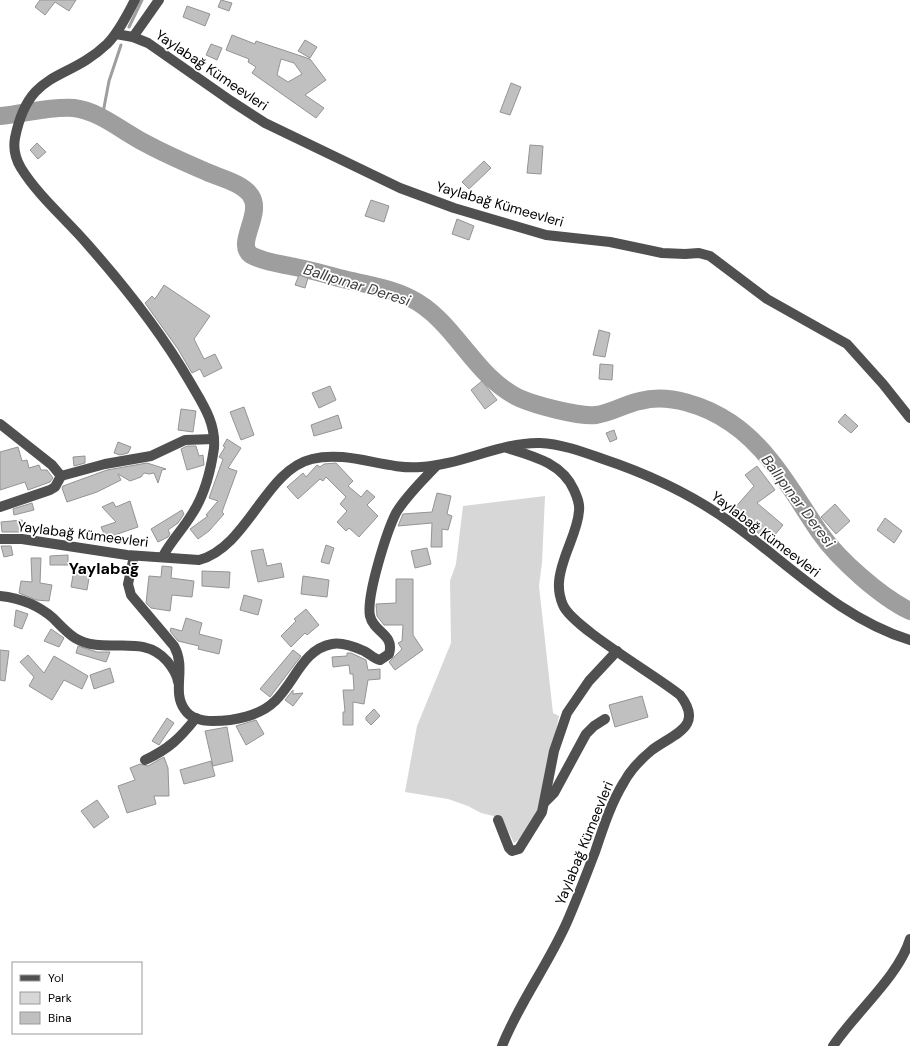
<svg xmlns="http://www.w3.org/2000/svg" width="910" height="1046" viewBox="0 0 910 1046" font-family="'DM Sans',sans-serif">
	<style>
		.green { fill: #d7d7d7 }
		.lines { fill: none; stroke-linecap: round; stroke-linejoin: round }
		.stream { stroke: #9e9e9e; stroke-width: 3 }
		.river { stroke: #9e9e9e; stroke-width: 18 }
		.building { fill: #c0c0c0; stroke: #949494; fill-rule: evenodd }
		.minor { stroke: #505050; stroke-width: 10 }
		.labels { text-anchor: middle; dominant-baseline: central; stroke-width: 3.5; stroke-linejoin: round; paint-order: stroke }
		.street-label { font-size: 14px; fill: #000; stroke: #fff }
		.water-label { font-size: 15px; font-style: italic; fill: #3f3f3f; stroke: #fff }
		.quarter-label { font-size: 16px; font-weight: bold; fill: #000; stroke: #fff }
	</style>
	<rect width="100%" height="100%" fill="#fff"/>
	<!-- green -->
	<path class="green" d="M545,496L542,563L539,586L553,713L559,716L539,811L521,838L514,843L502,818L481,813L468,806L448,799L405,792L417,726L451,643L450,581L456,564L463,506Z"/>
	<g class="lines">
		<!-- stream -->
		<g class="stream">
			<path d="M129,27L142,0"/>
			<path d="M102,118L109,81L121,45"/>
		</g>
		<!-- river -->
		<path class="river" d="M0,116C24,114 50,106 74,108C99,111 122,131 145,143C165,154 186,163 207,172C220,178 243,183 251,196C263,214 235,244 251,255C263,262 281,264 295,267C310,270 325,274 339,278C363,284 388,287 410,298C455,320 473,376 519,398C535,405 579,417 596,415C611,413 625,404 640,401C669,393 706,406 731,423C771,450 794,495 820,533C839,560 881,597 910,611"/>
	</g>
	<!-- building -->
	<g class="building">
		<path d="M40,0H76L69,11L55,2L45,15L35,7Z"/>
		<path d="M221,0L232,3L229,11L218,7Z"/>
		<path d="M187,6L210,14L205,26L183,17Z"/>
		<path d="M232,35L255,44L256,41L310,59L326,80L305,95L324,108L316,118L252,73L256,67L248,62L249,59L226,50ZM281,59L294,63L302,74L288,82L277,75Z"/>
		<path d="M305,40L317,47L310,58L298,51Z"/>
		<path d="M211,44L222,48L217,60L206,55Z"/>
		<path d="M511,83L521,87L510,115L500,112Z"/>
		<path d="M37,143L46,152L38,159L30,150Z"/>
		<path d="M530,145L543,146L541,174L527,173Z"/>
		<path d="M484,161L491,168L469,189L462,182Z"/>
		<path d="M371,200L389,206L384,222L365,216Z"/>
		<path d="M457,219L474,226L469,240L452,234Z"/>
		<path d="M299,275L308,278L305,288L295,285Z"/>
		<path d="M164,285L210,316L194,339L204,359L215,354L222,368L204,377L200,369L192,373L178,349L145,303L152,296L155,299Z"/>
		<path d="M599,330L610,333L605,357L593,355Z"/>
		<path d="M600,364L613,365L612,380L599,379Z"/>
		<path d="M482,381L497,400L485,409L471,390Z"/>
		<path d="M330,386L336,400L319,408L312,393Z"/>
		<path d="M244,407L254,435L241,440L230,412Z"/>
		<path d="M181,409L196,411L193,432L178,430Z"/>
		<path d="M845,414L858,426L851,433L838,422Z"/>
		<path d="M338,415L342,428L314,436L311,425Z"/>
		<path d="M614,430L617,439L610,442L606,433Z"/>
		<path d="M227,439L241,448L228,468L237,471L222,512L224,514L209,531L198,539L190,529L208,516L206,515L218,501L209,498L223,459L219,457L225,447L223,446Z"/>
		<path d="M118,442L131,447L128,453L120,455L114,453Z"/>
		<path d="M187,446H196L199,456L203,455L204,465L187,470L181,449Z"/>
		<path d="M18,447L22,461L27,460L29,468L39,465L41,470H47L53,478L50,482L28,490L25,482L0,490V452Z"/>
		<path d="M85,456V463L74,466L73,457Z"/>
		<path d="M147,463L166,469L162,470L158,483L154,473L149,474L144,473L141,477L130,481L118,474L121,480L97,492L67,502L62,488L63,486L107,470Z"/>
		<path d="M336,463L353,481L348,486L361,497L367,490L375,497L367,505L378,516L359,537L349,528L346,531L337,522L347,511L340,504L346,497L326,477L323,481L320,479L298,499L287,487L303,473L306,477L317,465L320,467L324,464Z"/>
		<path d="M757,466L775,490L757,503L783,525L769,542L732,511L754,486L745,475Z"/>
		<path d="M437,493L451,496L447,514L452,516L448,530L442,529V547H431L432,523L398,526L403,514L432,512Z"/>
		<path d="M130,501L138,527L106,538L101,527L116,522L102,507L113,502L116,507Z"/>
		<path d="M32,503L34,510L14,515L13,509Z"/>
		<path d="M835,504L850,521L836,534L821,517Z"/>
		<path d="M182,510L184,514L178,523L168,530L170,534L168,537L158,542L151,529Z"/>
		<path d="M885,518L902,531L894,543L877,530Z"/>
		<path d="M22,520L23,532H2L1,522Z"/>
		<path d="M326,545L334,548L329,564L321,562Z"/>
		<path d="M1,546H11L13,555L4,557Z"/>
		<path d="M427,548L431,564L415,568L411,551Z"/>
		<path d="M263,549L267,566L281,563L284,577L258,582L251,551Z"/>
		<path d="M68,555V565H50V556Z"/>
		<path d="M31,558H41L40,583L52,585L49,601L36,600L19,593L21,581L32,582Z"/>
		<path d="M162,566L172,567L171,578L194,581L192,597L172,595L170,611L151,608L146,603L149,576L161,577Z"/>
		<path d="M74,569L90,572L87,590L71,587Z"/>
		<path d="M202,571L230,572L229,588L202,586Z"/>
		<path d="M303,576L329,580L327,597L301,594Z"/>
		<path d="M396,579H413V635L423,650L395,670L389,662L402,649L398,643L402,641L403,625H384L377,616L376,604L396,603Z"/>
		<path d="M244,595L262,600L258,615L240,610Z"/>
		<path d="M306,609L319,625L307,635L305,633L291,647L281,636L296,621L294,619Z"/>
		<path d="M16,610L28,614L22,629L14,626Z"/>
		<path d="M186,618L202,623L199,634L222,640L219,654L198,649L199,646L178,641L170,631L171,628L182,631Z"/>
		<path d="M51,629L64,638L59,647L44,641Z"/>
		<path d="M78,646L97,652H110L106,662L76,653Z"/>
		<path d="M0,650L9,651L5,681L0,680Z"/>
		<path d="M293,650L301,656L270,697L260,689Z"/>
		<path d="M347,653H351L366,660L368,670L380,669V679L368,680L364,704L353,702V725H343V712H345L343,690H354L353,674H350L349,665L333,667L332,657L347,656Z"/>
		<path d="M28,655L44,673L54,656L88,676L82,689L64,680L52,700L29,686L34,677L20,662Z"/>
		<path d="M110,668L114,682L94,689L90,675Z"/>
		<path d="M293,690V694L303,693L293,706L285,700Z"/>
		<path d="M642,696L648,717L615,727L609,705Z"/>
		<path d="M374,709L380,716L371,725L366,720V717Z"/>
		<path d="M167,718L174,723L159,745L152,741Z"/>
		<path d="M256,720L264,734L246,745L236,726Z"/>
		<path d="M227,727L233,761L213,766L205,731Z"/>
		<path d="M164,757L168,768L169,796H154L156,804L127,813L118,786L135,780L130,768L140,764L148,766Z"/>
		<path d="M211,761L215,776L184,784L180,770Z"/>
		<path d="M97,800L109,817L94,828L81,811Z"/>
	</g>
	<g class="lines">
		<!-- minor -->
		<g class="minor">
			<path d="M135,0C127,15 119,32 107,44C66,83 29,68 15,138C13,149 15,158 21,168C39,197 67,220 89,246C127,289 161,332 190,382C202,403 216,422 214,448C211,469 204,496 192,514C183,529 171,541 163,556"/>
			<path d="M116,34L133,37L148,43L231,101L265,123L400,188L454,208L546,235L610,242L662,253L685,254L699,253L710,256L767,299L847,344L883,384L910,418"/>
			<path d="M133,37L159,0"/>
			<path d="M0,424L52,465L61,476L55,487L50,490L0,507"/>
			<path d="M61,476L105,464L151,456L185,440L214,439"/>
			<path d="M0,539H22L127,555L199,560C248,547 265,470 312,459C349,450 384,470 421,467C461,465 501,442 540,443C562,444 583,452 603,459C651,475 697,497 737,527C793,568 842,619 910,640"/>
			<path d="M134,556L128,584L131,595L174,646C187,669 171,691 185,710C191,719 204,721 213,721C234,721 260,716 275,701C295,682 303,649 332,644C342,642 355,647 364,651C370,654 374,659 380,660L389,654C395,634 374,633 370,616C366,596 387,531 396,513C406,496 423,480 436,466"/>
			<path d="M0,596C19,598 38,605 53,618C60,625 67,633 75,638C105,656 142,632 167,661C172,667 177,674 178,682"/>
			<path d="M145,760C169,749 180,738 196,718"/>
			<path d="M545,802L554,793L586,734L594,726L605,719"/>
			<path d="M498,820L509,848L512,851L519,849L542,812L554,751L567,713L589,681L617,651"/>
			<path d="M502,1046C519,1003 548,965 567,922C577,899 586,875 595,852C603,828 611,803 624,782C631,769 641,759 652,750C673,734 705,727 680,695C657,676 572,627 563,605C556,589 559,575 564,560C569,544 578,527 579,511C580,503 577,497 574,490C562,463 533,456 507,448"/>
			<path d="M833,1046C855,1013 899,976 910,939"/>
		</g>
	</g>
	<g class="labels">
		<!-- street labels -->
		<g class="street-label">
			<text transform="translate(212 70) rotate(34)">Yaylabağ Kümeevleri</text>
			<text transform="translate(500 204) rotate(16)">Yaylabağ Kümeevleri</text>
			<text transform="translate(83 534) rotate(7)">Yaylabağ Kümeevleri</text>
			<text transform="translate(766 534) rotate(37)">Yaylabağ Kümeevleri</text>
			<text transform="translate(584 843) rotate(-68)">Yaylabağ Kümeevleri</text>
		</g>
		<!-- water labels -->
		<g class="water-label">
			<text transform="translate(357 285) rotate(17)">Ballıpınar Deresi</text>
			<text transform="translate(798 501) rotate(53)">Ballıpınar Deresi</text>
		</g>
		<!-- quarter labels -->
		<g class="quarter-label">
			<text x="104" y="568">Yaylabağ</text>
		</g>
	</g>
	<!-- legend -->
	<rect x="12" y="962" width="130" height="72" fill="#ffffff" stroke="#999999"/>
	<rect x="20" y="975" width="20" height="6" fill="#505050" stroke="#999999"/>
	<text x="48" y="982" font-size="12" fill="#000000">Yol</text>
	<rect x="20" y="992" width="20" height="12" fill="#d7d7d7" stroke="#999999"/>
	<text x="48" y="1002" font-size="12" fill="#000000">Park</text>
	<rect x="20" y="1012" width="20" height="12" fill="#c0c0c0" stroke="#999999"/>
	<text x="48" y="1022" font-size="12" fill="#000000">Bina</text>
</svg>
